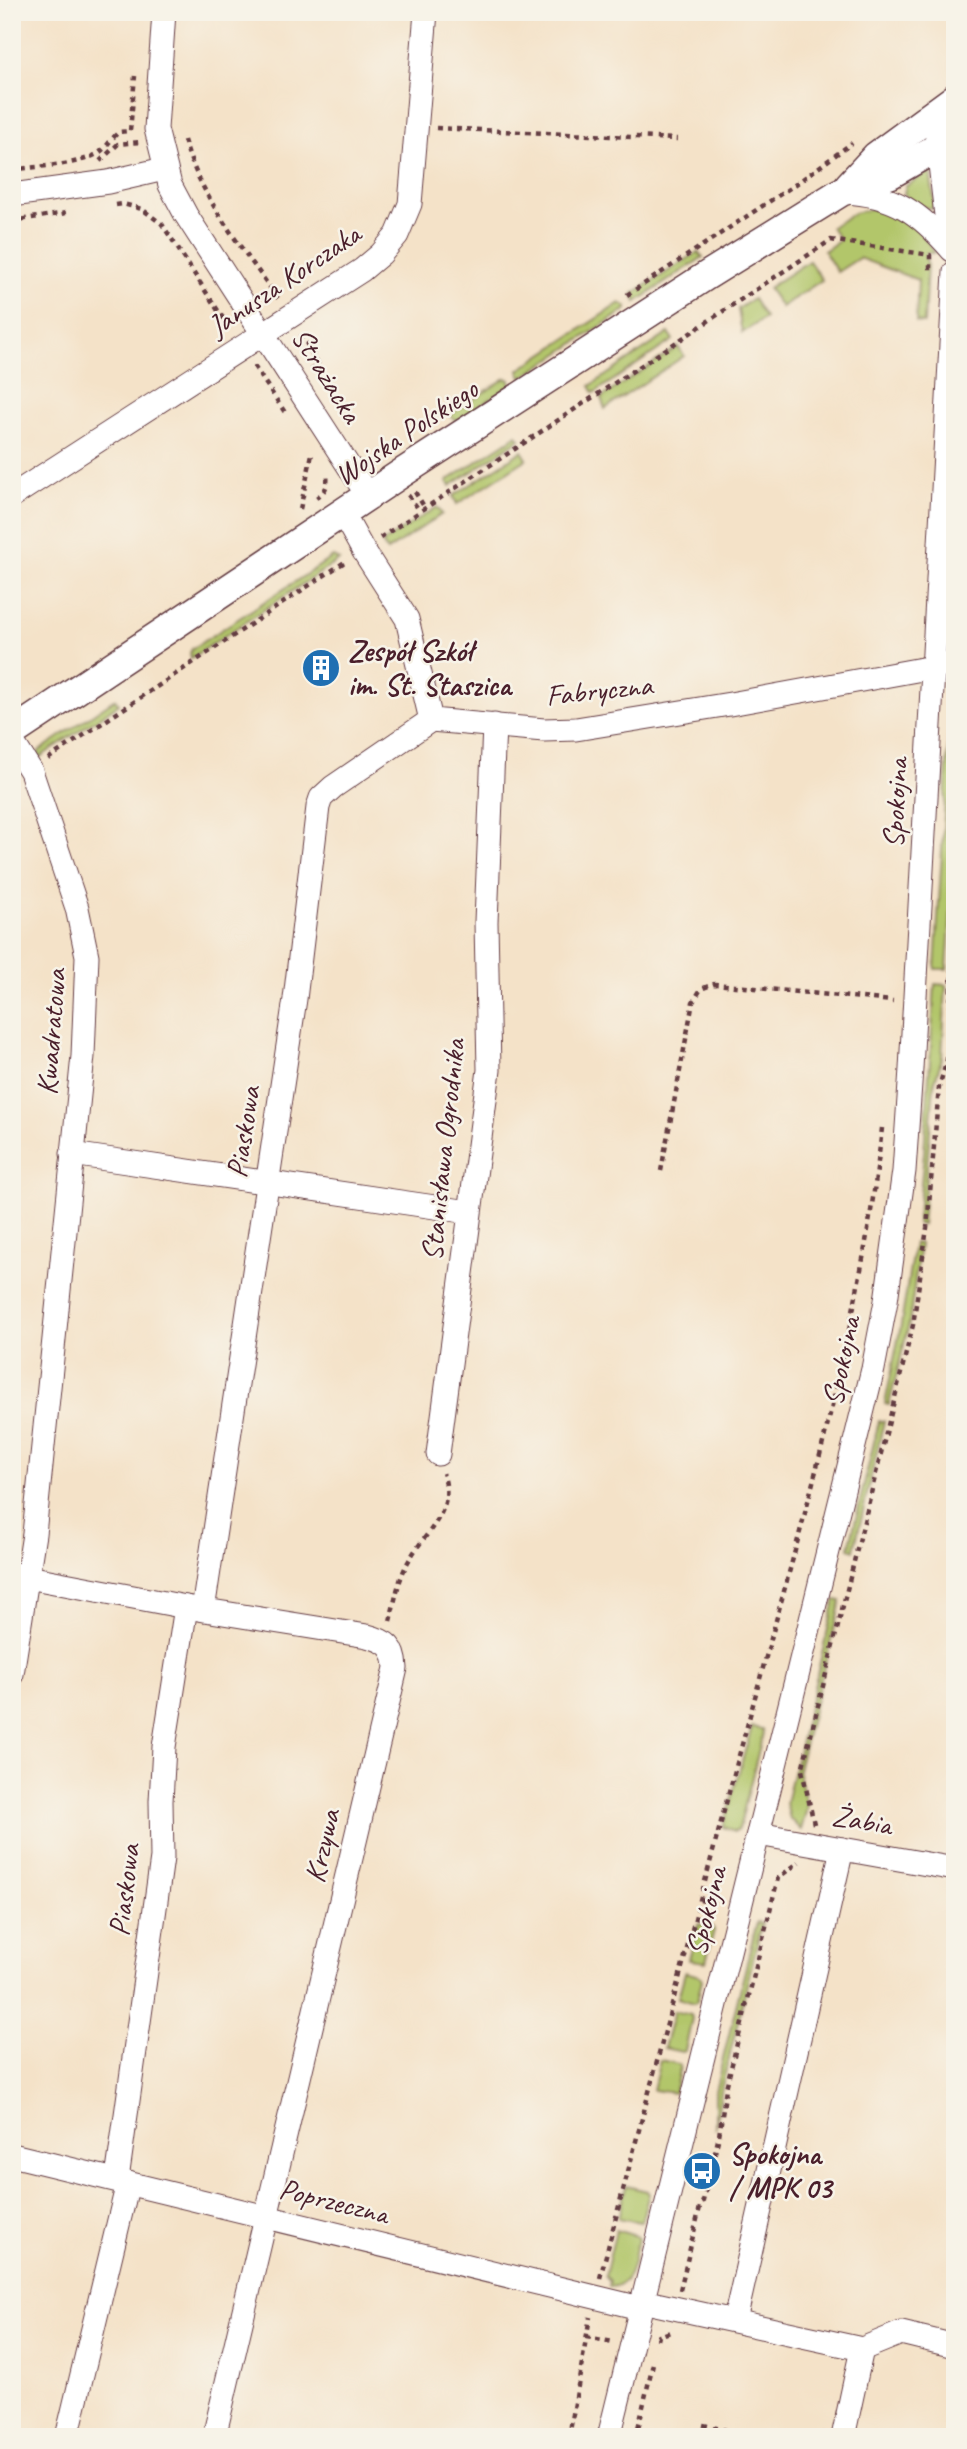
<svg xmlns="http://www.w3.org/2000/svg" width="967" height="2449" viewBox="0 0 967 2449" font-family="Caveat,sans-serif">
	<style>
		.green { fill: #b2c66a; stroke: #7e724a; stroke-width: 2 }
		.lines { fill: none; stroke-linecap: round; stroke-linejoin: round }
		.minor-casing { stroke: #643c43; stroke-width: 25 }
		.major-casing { stroke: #643c43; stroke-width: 31 }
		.path { stroke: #643c43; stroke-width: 4.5; stroke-dasharray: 5 5; stroke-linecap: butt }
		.minor { stroke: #fff; stroke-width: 23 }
		.major { stroke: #fff; stroke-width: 28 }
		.labels { text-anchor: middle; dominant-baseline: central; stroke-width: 5; stroke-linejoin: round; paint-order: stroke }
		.street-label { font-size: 30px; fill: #4a1f2b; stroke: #f7f3e8 }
		.poi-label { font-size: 30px; font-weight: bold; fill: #4a1f2b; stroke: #f7f3e8; text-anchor: start }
	</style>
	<rect width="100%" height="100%" fill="#f7f3e8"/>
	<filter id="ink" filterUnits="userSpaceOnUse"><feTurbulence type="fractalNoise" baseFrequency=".0143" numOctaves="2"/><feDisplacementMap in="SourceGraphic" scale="14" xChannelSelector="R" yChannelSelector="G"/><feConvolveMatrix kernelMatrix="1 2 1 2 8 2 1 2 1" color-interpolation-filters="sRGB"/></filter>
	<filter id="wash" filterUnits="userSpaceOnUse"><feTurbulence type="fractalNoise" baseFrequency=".00686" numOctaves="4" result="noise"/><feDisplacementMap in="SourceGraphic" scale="28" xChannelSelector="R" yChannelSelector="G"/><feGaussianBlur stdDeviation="1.57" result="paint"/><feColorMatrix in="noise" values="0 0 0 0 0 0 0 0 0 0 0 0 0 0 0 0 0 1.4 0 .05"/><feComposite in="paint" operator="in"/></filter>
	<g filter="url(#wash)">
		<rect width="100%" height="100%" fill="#f4e2c8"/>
		<!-- green -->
		<g class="green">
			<path d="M930,171L935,207C923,211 910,202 904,193L906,186Z"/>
			<path d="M875,208C904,214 921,226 934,253H925L927,263L924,323L916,322L918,280L859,258L837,272L824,251L840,240L831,227L854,213Z"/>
			<path d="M698,252L703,257L636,302L633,294Z"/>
			<path d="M809,261L822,280L781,307L768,288Z"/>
			<path d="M753,299L765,318L742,333L738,309Z"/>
			<path d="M620,303L627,307V309L523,377L520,375L519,370Z"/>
			<path d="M669,333L673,340L594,393L590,386Z"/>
			<path d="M678,347L684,356L605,409L601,398Z"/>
			<path d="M506,378L510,380L511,385L457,421L452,418L451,414Z"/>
			<path d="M517,435L520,439L450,486L447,481Z"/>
			<path d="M522,451L527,459L457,504L453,496Z"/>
			<path d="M437,507L442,514L387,551L382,543Z"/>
			<path d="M333,557L339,560L191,658L190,653L192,649Z"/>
			<path d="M115,699L119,704L37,759L39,751Z"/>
			<path d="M955,731V848L947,969H935L949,732Z"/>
			<path d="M935,984L946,985L942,1058L934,1084L922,1225L917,1224L924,1153Z"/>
			<path d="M914,1243L920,1244L909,1324L889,1405L885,1404L901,1325Z"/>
			<path d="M879,1421H884L854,1550L849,1548Z"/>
			<path d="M835,1600L841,1601L798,1769L807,1808L801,1830L790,1819L786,1803Z"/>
			<path d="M752,1727L762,1729L763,1733L739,1829L735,1831L723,1827Z"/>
			<path d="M757,1922L762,1923L722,2086L715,2129V2091Z"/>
			<path d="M698,1924L712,1927L714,1930L706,1962L689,1960Z"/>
			<path d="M685,1972L700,1976L702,1980L697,2001L694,2003L678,1998Z"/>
			<path d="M674,2011L691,2015L692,2018L685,2051L682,2052L664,2048Z"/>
			<path d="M660,2060L679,2064L680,2067L674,2093L653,2090Z"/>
			<path d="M626,2186L647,2191L649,2194L641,2222L618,2218Z"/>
			<path d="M616,2230L636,2236L638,2239C633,2257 633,2288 609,2287L610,2282L605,2276Z"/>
		</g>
	</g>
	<g filter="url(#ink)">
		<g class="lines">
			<defs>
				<g id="minor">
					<path d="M164,12L156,129L170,185L186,215L368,496"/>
					<path d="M934,113L947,224L955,251"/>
					<path d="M844,192C894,194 920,213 952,250"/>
					<path d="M12,195L108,182L164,169"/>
					<path d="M12,496L362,270L381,254L397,235L410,204L426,12"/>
					<path d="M343,514L363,550L407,619L431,720L544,730L576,729L730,704L955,663"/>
					<path d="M12,741L31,771L77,908L87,956L83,1056L34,1534L12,1674"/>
					<path d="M72,1154L469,1212"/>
					<path d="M438,1454L489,1070L486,922L494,725"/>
					<path d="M12,1574L186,1607L367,1636C387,1641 395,1647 396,1668L214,2437"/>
					<path d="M203,1610L295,999L318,807L321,798L333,787L431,720"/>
					<path d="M758,1834L955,1869"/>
					<path d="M12,2155L640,2308"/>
					<path d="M117,2179L162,1858L161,1801L164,1747L186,1607"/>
					<path d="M642,2301L862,2349L901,2333L955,2346"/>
					<path d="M735,2320L842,1849"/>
					<path d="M67,2437L128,2183"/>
					<path d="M609,2437L873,1369L886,1301L904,1171L911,1069L955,272"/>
					<path d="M843,2437L862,2349"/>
				</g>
				<g id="major">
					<path d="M849,185L876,156L955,98"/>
					<path d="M12,733L402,473L706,276L841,192L891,174L955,137"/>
				</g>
			</defs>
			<!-- minor casing -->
			<use href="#minor" class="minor-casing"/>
			<!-- major casing -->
			<use href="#major" class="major-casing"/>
			<!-- path -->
			<g class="path">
				<path d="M436,128L677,139"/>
				<path d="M184,140C201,199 244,250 279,300"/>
				<path d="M100,161L118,144L140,142"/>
				<path d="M12,170C36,166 74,166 95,155C106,150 110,139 119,132L130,131L135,76"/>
				<path d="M116,205L123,204L142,209L162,224L230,329"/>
				<path d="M12,221L66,213"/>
				<path d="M627,295L796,184L852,143"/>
				<path d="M301,334L319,365L310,371"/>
				<path d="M254,366L286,414"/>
				<path d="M415,492L425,508"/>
				<path d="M408,495L420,511"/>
				<path d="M316,498C327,490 328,486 327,473"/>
				<path d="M300,509L312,454"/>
				<path d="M380,538L831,240L930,255V274"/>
				<path d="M48,759L346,561"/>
				<path d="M661,1171L693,1002L701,989L714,984L893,1001"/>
				<path d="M390,1621C395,1601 398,1580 408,1562C424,1532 457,1512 443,1473"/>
				<path d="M814,1824L802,1770L913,1325L927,1228L939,1087L947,1060L955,914"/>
				<path d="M700,1900L719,1904"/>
				<path d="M600,2278C651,2084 702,1890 755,1697C806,1510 861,1322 882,1128"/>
				<path d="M680,2290L700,2207L703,2201L719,2136L726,2088L778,1878L799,1862"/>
				<path d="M586,2337L613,2342"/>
				<path d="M658,2340L659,2336L670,2332L671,2329"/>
				<path d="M703,2425L758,2437"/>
				<path d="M569,2437L590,2317"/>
				<path d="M636,2437L654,2359"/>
				<path d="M811,2437L823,2433"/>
			</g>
			<!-- minor -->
			<use href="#minor" class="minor"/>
			<!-- major -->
			<use href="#major" class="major"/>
		</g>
	</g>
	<!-- icons -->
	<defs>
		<symbol id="building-disc" viewBox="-11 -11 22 22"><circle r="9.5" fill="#1f6fb2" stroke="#f7f3e8"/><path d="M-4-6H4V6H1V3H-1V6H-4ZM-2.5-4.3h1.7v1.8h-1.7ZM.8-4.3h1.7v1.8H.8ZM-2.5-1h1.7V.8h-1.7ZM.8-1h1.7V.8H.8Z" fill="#fff"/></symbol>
		<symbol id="bus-disc" viewBox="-11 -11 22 22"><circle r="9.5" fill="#1f6fb2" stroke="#f7f3e8"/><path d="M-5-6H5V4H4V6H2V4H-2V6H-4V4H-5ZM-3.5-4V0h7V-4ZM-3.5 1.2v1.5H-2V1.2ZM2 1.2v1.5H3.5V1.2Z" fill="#fff"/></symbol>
	</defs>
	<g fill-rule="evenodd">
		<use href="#building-disc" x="299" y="646" width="44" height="44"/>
		<use href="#bus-disc" x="680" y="2149" width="44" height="44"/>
	</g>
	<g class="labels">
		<!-- street labels -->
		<g class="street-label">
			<text transform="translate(284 280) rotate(-34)">Janusza Korczaka</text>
			<text transform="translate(327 375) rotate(58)">Strażacka</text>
			<text transform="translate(406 432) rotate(-34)">Wojska Polskiego</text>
			<text transform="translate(599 690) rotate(-6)">Fabryczna</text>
			<text transform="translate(895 803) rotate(-87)">Spokojna</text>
			<text transform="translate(51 1032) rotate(-86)">Kwadratowa</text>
			<text transform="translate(243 1132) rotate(-81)">Piaskowa</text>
			<text transform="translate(443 1150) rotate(-84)">Stanisława Ogrodnika</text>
			<text transform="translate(841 1361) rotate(-78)">Spokojna</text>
			<text transform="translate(862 1820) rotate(10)">Żabia</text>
			<text transform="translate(322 1846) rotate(-77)">Krzywa</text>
			<text transform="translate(124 1890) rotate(-83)">Piaskowa</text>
			<text transform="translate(706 1911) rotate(-76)">Spokojna</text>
			<text transform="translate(334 2201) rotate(14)">Poprzeczna</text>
		</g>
		<!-- poi labels -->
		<g class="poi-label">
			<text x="348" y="651">Zespół Szkół<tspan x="348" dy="34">im. St. Staszica</tspan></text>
			<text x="729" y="2154">Spokojna<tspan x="729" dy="34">/ MPK 03</tspan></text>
		</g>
	</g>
	<!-- margin -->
	<rect width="967" height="2449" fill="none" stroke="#f7f3e8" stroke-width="42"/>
</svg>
